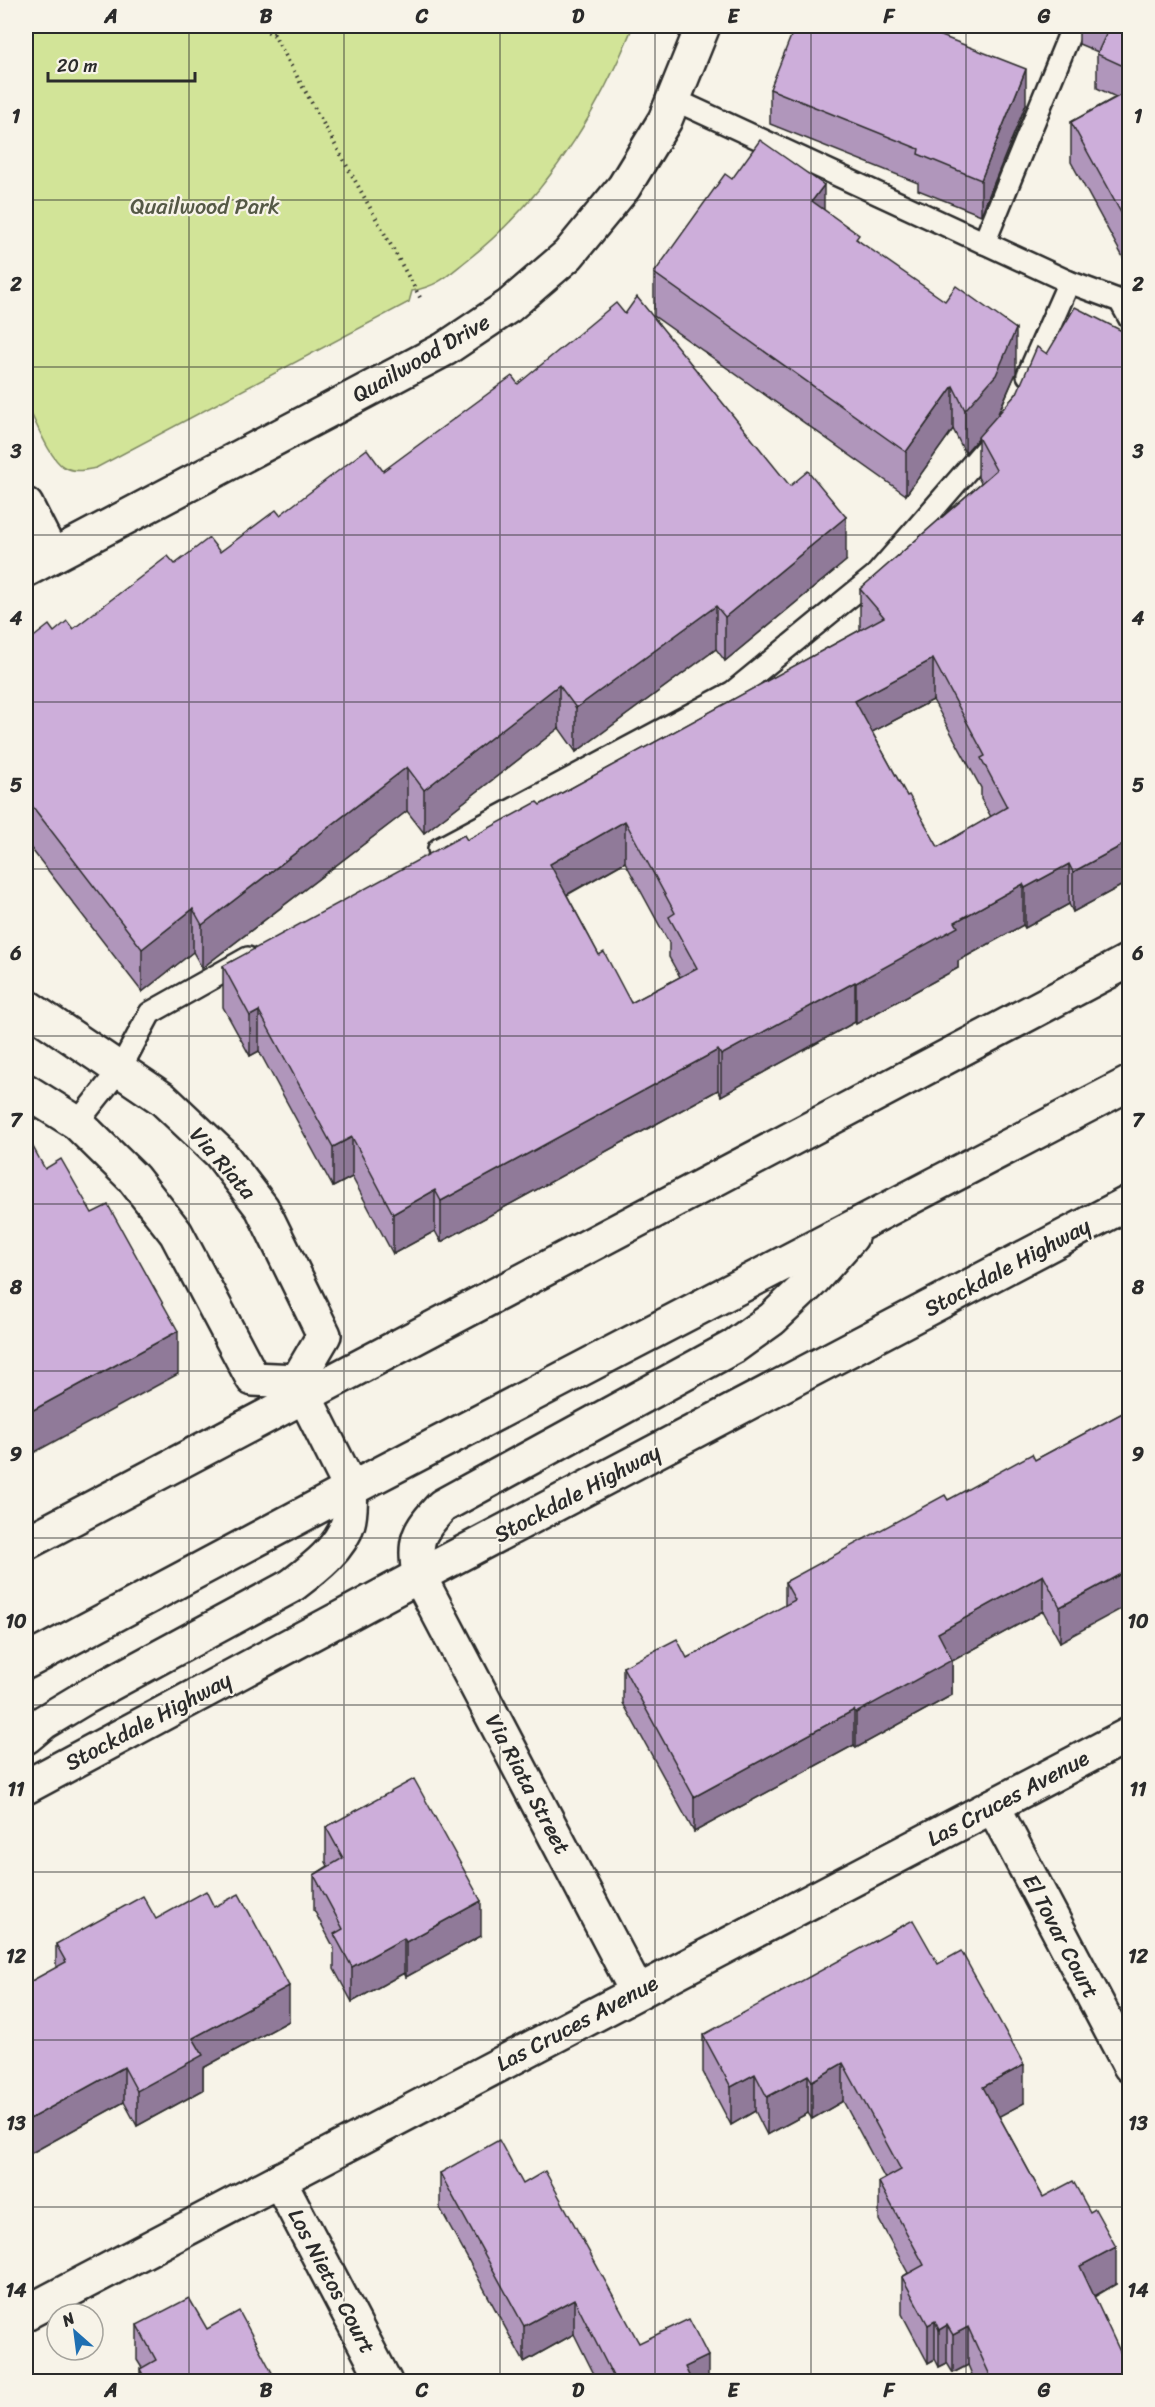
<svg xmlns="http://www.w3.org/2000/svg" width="1155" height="2407" viewBox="0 0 1155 2407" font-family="Sriracha,sans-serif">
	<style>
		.green { fill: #d2e498; stroke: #7e8862; stroke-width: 1.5 }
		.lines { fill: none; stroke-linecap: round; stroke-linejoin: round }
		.lane-casing { stroke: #2b2b2b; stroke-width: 26 }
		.street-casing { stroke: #2b2b2b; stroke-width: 38 }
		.primary-casing { stroke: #2b2b2b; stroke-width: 38 }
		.path { stroke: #2b2b2b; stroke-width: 4; stroke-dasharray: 1.5 4.5; stroke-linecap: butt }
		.lane { stroke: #f7f3e8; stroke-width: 21 }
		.street { stroke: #f7f3e8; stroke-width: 33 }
		.primary { stroke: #f7f3e8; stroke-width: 33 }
		.wall { fill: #b096bb; stroke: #2b2b2b; stroke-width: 1.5; fill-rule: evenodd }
		.shaded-wall { fill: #907a99; stroke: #2b2b2b; stroke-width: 1.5 }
		.building { fill: #cdaeda; stroke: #2b2b2b; stroke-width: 1.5; fill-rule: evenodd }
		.grid { fill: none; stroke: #2b2b2b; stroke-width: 1.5; stroke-opacity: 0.55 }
		.labels { text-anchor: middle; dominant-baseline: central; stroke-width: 4.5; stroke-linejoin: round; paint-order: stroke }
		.park-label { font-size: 22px; fill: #555946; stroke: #f7f3e8 }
		.street-label { font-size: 22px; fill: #2b2b2b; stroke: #f7f3e8 }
		.neatline { fill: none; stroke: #2b2b2b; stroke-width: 2 }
		.grid-label { font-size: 20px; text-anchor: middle; font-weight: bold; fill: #2b2b2b }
	</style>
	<rect width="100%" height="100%" fill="#f7f3e8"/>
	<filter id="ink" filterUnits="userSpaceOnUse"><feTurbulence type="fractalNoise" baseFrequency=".0167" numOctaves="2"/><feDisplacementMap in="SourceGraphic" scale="12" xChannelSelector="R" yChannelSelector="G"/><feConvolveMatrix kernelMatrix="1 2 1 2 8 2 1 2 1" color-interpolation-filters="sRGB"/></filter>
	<g filter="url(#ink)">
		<!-- green -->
		<path class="green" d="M26,26H633C597,115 543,201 466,261C446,277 438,286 412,291L409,302L96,468C85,470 75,473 64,467C50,460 34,418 26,403Z"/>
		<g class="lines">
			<defs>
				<g id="lane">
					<path d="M673,99L1069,282L1120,301L1130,319"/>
					<path d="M984,243L1073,26"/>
					<path d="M1028,375L1069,282"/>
					<path d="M439,849L733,692L876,575L996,437"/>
					<path d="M77,1123L120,1069L150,1013L248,958"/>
				</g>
				<g id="street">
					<path d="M26,505L52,556"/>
					<path d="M26,570L445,349L509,306L568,255L624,187L665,120L703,26"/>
					<path d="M26,1006L163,1099L220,1153L262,1208L324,1335L297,1381"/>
					<path d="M26,1091L77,1123L133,1178L176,1233L253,1379L297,1381"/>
					<path d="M297,1381L351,1489"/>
					<path d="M26,1543L1130,960"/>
					<path d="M419,1576L637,1992"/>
					<path d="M993,1806L1130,2066"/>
					<path d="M279,2180L385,2382"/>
					<path d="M26,2313L1130,1734"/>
				</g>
				<g id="primary">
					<path d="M419,1576C414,1539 417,1533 442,1506L733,1347L772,1319L811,1282L851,1237"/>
					<path d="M26,1662L351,1489L1130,1083"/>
					<path d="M26,1737L44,1722L84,1698L291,1586C312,1570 340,1550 348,1523C351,1513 350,1500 351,1489"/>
					<path d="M26,1787L419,1576L1130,1202"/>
				</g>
			</defs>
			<!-- lane casing -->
			<use href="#lane" class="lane-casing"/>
			<!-- street casing -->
			<use href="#street" class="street-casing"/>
			<!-- primary casing -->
			<use href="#primary" class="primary-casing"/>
			<!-- path -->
			<g class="path">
				<path d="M257,26L274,35L422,301"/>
				<path d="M274,26V35"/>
			</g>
			<!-- lane -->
			<use href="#lane" class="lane"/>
			<!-- street -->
			<use href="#street" class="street"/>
			<!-- primary -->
			<use href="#primary" class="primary"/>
		</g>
		<!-- wall -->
		<g class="wall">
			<path d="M1035,26H1060L1056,34Z"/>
			<path d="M1079,26H1130V270L1071,162V122L1116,97L1097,88V54L1098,52L1079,44Z"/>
			<path d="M770,89L1026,104L981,215L918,190V183L770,124Z"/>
			<path d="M732,179L824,210L859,241L1016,373L998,415L1017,393L1047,354L1130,335V881L1073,912L1069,904L1025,928L1023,925L958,961V968L856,1024L855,1022L721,1096L718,1090L441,1242L435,1231L393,1254L352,1177L333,1187L259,1051L250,1056L223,1007V966L467,840L540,805L860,630V589L981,483L978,477V438L965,453L953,429L906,495L654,316V273ZM933,700L981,788V799L991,817L938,847L907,796L872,732ZM625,862L669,943V957L680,977L631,1003L599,955L567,895Z"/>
			<path d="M383,471L846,561L725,661L716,649L576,752L559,728L424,833L407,811L202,968L193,952L142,992L26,842V643L54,632L73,629L175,564L220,552L280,515Z"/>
			<path d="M1130,1409L1060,1642L1043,1611L952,1661V1695L856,1748L854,1745L694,1832L623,1703V1667L687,1658L785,1606V1582L948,1500L1035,1460Z"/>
			<path d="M326,1827L481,1936L406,1977L404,1973L352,2002L334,1969V1948L314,1910V1875L328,1866L326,1862Z"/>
			<path d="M214,1907L289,2021L203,2068V2090L137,2126L124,2102L26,2156V1984L56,1968V1944L156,1919Z"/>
			<path d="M938,1964L1024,2103L999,2116L1043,2197L1116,2284L1094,2297L1130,2382H975L968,2365L953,2373L947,2363L939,2367L935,2359L928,2363L902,2314V2277L908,2273L879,2220V2182L885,2179L843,2101L812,2119L808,2113L767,2135L755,2111L731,2125L703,2072V2035Z"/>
			<path d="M440,2173L523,2184L639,2343L708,2382H598L574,2334L524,2362L440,2208Z"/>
			<path d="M137,2325L207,2329L277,2382H140V2369L142,2368L137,2360Z"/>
		</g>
		<!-- shaded-wall -->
		<g class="shaded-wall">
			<path d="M1056,26H1060L1056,34Z"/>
			<path d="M1026,69V104L981,215V180Z"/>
			<path d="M824,185V228L812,201Z"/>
			<path d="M1016,329V373L996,418L965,453V410Z"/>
			<path d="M953,386V429L906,495V452Z"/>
			<path d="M846,517V561L725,661V617Z"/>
			<path d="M716,606V649L576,752V708Z"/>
			<path d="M933,659V700L855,741V701Z"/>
			<path d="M559,685V728L424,833V790Z"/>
			<path d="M407,767V811L202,968V925Z"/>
			<path d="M625,821V862L550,904V864Z"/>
			<path d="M1130,841V881L1073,912V872Z"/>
			<path d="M1069,864V904L1025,928V888Z"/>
			<path d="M1023,884V925L958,961V968L856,1024V983L955,922Z"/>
			<path d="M193,909V952L142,992V949Z"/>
			<path d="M855,982V1022L721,1096V1055Z"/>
			<path d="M259,1011V1051L250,1056V1016Z"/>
			<path d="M718,1050V1090L441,1242V1201Z"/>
			<path d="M352,1137V1177L333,1187V1147Z"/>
			<path d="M435,1190V1231L393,1254V1214Z"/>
			<path d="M178,1331V1374L26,1457V1414Z"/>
			<path d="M1130,1569V1604L1060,1642V1607Z"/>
			<path d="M1043,1575V1611L952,1661V1695L856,1748V1713L938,1633Z"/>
			<path d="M854,1710V1745L694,1832V1797Z"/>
			<path d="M481,1901V1936L406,1977V1942Z"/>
			<path d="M404,1938V1973L352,2002V1967Z"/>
			<path d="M289,1986V2021L203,2068V2090L137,2126V2091L193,2038Z"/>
			<path d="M843,2063V2101L812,2119V2081Z"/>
			<path d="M1024,2065V2103L983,2125V2087Z"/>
			<path d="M124,2067V2102L26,2156V2121Z"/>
			<path d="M755,2074V2111L731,2125V2087Z"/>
			<path d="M808,2075V2113L767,2135V2097Z"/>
			<path d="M1116,2247V2284L1080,2304V2266Z"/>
			<path d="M574,2299V2334L524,2362V2326Z"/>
			<path d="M935,2321V2359L928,2363V2325Z"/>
			<path d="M947,2325V2363L939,2367V2330Z"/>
			<path d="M968,2327V2365L953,2373V2335Z"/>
			<path d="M708,2356V2382H685V2367Z"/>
		</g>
		<!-- building -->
		<g class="building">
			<path d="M795,26H916L1026,69L981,180L918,154L919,149L770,89Z"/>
			<path d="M1110,26H1130V69L1097,54Z"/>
			<path d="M1130,90V229L1071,122Z"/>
			<path d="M760,140L824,185L812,201L859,235L856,239L945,301L956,286L1016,329L996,375L965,410L953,386L906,452L654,273L725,174L732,179Z"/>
			<path d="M637,297L790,486L808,471L846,517L725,617L716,606L576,708L559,685L424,790L407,767L202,925L193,909L142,949L26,798V643L49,625L54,632L67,621L73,629L168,556L175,564L209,538L220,552L276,510L280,515L367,449L383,471L512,376L518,384L616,303L625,314Z"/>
			<path d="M1075,307L1130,335V841L1073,872L1069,864L1025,888L1023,884L955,922L958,927L856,983L855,982L721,1055L718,1050L441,1201L435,1190L393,1214L352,1137L333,1147L259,1011L250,1016L223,966L464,835L467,840L537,802L540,805L884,617L860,589L996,470L978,437L1017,393L1037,347L1047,354ZM933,659L985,756L981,758L1007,807L938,847L909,795L907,796L855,701ZM625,821L675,913L669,917L697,968L631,1003L604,952L599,955L550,864Z"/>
			<path d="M26,1134L45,1169L61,1159L92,1213L108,1205L178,1331L26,1414Z"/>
			<path d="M1130,1409V1569L1060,1607L1043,1575L938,1633L952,1660L856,1713L854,1710L694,1797L623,1667L677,1639L687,1658L795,1600L785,1582L945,1495L948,1500L1032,1454L1035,1460Z"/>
			<path d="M414,1779L481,1901L406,1942L404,1938L352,1967L334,1934L343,1929L314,1875L343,1858L326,1827Z"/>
			<path d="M206,1891L214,1907L239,1894L289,1986L193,2038L203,2055L137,2091L124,2067L26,2121V1984L66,1962L56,1944L143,1896L156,1919Z"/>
			<path d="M913,1920L938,1964L961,1951L1024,2065L983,2087L1043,2197L1073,2181L1090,2212L1095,2209L1116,2247L1080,2266L1130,2373V2382H993L968,2327L953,2335L947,2325L939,2330L935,2321L928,2325L902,2277L924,2265L879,2182L901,2170L843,2063L812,2081L808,2075L767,2097L755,2074L731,2087L703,2035Z"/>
			<path d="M499,2140L523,2184L545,2171L639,2343L689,2319L708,2356L685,2367L692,2382H616L574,2299L524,2326L440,2173Z"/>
			<path d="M189,2298L207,2329L239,2311L277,2382H147L140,2369L156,2360L137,2325Z"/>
		</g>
	</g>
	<!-- grid -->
	<path class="grid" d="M189,26V2382M344,26V2382M500,26V2382M655,26V2382M811,26V2382M966,26V2382M26,200H1130M26,367H1130M26,535H1130M26,702H1130M26,869H1130M26,1036H1130M26,1204H1130M26,1371H1130M26,1538H1130M26,1705H1130M26,1872H1130M26,2040H1130M26,2207H1130"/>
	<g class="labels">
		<!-- park labels -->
		<g class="park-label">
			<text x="205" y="206">Quailwood Park</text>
		</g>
		<!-- street labels -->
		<g class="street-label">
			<text transform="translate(421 358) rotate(-30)">Quailwood Drive</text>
			<text transform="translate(223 1163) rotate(49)">Via Riata</text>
			<text transform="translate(1007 1267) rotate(-28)">Stockdale Highway</text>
			<text transform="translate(577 1493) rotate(-28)">Stockdale Highway</text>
			<text transform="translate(148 1721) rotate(-28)">Stockdale Highway</text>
			<text transform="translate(528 1784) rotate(62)">Via Riata Street</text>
			<text transform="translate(1008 1798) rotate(-28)">Las Cruces Avenue</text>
			<text transform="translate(1061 1936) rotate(62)">El Tovar Court</text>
			<text transform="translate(577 2023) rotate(-28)">Las Cruces Avenue</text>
			<text transform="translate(332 2281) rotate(62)">Los Nietos Court</text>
		</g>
	</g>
	<!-- margin -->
	<rect width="1155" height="2407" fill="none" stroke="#f7f3e8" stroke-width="66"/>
	<!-- north arrow -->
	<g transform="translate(75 2332) rotate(332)"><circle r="28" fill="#f7f3e8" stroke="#a5a39c" stroke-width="1.5"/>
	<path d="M0-4.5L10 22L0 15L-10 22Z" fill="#1f6fb2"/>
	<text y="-9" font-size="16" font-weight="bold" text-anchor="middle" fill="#2b2b2b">N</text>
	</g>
	<!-- scale -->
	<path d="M48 72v9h147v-9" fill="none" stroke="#2b2b2b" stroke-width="3"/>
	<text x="57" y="72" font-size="18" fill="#2b2b2b" stroke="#f7f3e8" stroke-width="4.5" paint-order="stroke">20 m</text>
	<rect x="33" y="33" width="1089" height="2341" class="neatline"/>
	<g class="grid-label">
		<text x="111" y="23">A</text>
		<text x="266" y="23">B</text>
		<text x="422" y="23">C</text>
		<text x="578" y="23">D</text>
		<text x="733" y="23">E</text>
		<text x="889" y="23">F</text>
		<text x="1044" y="23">G</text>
		<text x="16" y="123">1</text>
		<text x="1138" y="123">1</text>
		<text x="16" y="291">2</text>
		<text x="1138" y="291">2</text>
		<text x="16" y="458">3</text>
		<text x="1138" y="458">3</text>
		<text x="16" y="625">4</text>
		<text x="1138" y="625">4</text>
		<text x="16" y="792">5</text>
		<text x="1138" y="792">5</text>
		<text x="16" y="960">6</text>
		<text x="1138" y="960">6</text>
		<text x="16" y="1127">7</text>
		<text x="1138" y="1127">7</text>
		<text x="16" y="1294">8</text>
		<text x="1138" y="1294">8</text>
		<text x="16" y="1461">9</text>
		<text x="1138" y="1461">9</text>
		<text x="16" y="1628">10</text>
		<text x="1138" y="1628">10</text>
		<text x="16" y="1796">11</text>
		<text x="1138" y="1796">11</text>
		<text x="16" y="1963">12</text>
		<text x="1138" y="1963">12</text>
		<text x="16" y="2130">13</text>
		<text x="1138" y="2130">13</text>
		<text x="16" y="2297">14</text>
		<text x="1138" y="2297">14</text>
		<text x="111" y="2397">A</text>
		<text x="266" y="2397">B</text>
		<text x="422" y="2397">C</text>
		<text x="578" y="2397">D</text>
		<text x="733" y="2397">E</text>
		<text x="889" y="2397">F</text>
		<text x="1044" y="2397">G</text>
	</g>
</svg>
